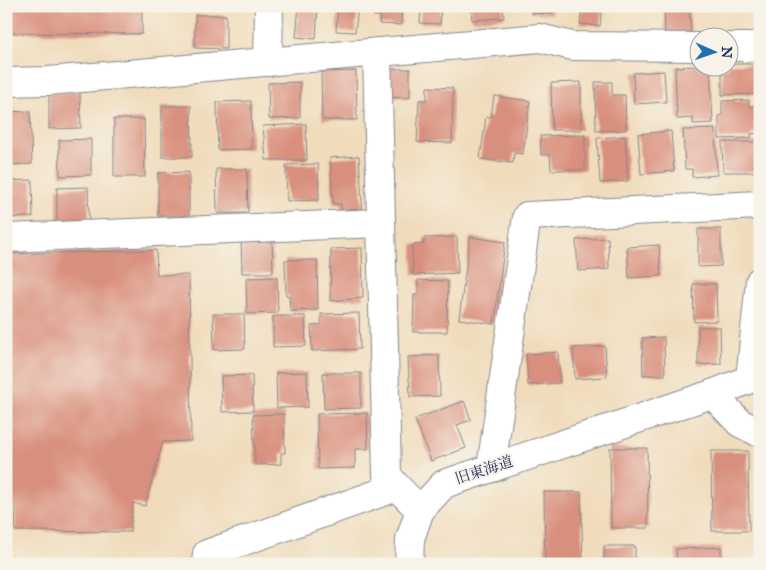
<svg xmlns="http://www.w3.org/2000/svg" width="766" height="570" viewBox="0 0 766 570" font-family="'IM FELL Great Primer','Noto Serif JP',serif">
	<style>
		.building { fill: #d98f7d }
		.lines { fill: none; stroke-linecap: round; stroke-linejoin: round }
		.minor-casing { stroke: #86868c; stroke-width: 30 }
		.minor { stroke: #fff; stroke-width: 28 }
		.labels { text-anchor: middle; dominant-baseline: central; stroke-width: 4; stroke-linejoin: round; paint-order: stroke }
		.street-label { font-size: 15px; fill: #1b2f5e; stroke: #f7f3e8 }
	</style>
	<rect width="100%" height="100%" fill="#f7f3e8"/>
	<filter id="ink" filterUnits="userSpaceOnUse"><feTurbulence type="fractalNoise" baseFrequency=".02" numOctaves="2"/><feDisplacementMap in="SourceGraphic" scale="10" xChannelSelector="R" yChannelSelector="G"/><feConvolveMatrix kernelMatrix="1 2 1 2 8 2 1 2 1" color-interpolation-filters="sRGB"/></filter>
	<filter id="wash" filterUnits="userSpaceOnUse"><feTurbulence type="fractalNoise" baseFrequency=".0096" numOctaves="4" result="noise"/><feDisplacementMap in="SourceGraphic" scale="20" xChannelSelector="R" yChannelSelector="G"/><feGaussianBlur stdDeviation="1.12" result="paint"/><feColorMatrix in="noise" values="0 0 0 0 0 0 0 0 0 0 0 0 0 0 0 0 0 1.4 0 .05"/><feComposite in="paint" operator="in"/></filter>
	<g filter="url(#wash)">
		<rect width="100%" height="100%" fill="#f0dcbb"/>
		<g id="blocks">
			<!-- building -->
			<g class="building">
				<path d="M6,6H142V34L6,33Z"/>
				<path d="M299,6H318L316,39L296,37Z"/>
				<path d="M338,6H358L355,32L336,31Z"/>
				<path d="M374,6H402L401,25L379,24L380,16H374Z"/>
				<path d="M421,6H441L440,24L420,23Z"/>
				<path d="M471,6H503L504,18L472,20Z"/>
				<path d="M532,6H553L552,14L531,13Z"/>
				<path d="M582,6H602L600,26L580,24Z"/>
				<path d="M664,6H689L691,32L665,34Z"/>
				<path d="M195,15H226V49L195,48Z"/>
				<path d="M728,64H760V94L722,95V68H728Z"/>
				<path d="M698,66V68H710L713,123L693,124V118L677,119L675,67Z"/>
				<path d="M387,69H410V98L387,97Z"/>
				<path d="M356,71L357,120H322L321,72Z"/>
				<path d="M664,71L666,102L634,104L633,73Z"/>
				<path d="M300,82V118L269,119L268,83Z"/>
				<path d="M581,82V130H552L551,83Z"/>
				<path d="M595,82H612V95H625L626,130L596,131Z"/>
				<path d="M427,87L453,88L452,143L417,142L419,100H427Z"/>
				<path d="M80,92L81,128L49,129V93Z"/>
				<path d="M494,96L530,101L523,154L514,153L513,163L480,159L486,117H491Z"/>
				<path d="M749,100V106H760V133L751,134V138L719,139V116L722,115V101Z"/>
				<path d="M251,101L252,149L218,150L217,102Z"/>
				<path d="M162,106H191L192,157H162Z"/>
				<path d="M30,111L32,164L6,165V112Z"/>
				<path d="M114,119H144L145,177H114Z"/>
				<path d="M306,124L307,160H266L263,126Z"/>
				<path d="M715,129L717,175L692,177V169H685L683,130Z"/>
				<path d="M671,131L674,171L641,174L638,134Z"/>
				<path d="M585,135V170H551L550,155H541L540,136Z"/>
				<path d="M625,136L628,181L600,183L597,138Z"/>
				<path d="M91,139V175L60,176L59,140Z"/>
				<path d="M722,142H756L757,172H723Z"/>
				<path d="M359,156L363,217L342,218L341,204H333L330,158Z"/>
				<path d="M318,164L319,200L287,201L286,165Z"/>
				<path d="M216,169H247L248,213H217Z"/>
				<path d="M189,172V216H158V173Z"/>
				<path d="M32,180L33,217L6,218V181Z"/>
				<path d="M88,187L89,223L57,224V188Z"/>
				<path d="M698,229H721V266L698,267Z"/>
				<path d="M272,237L273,273H242L241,238Z"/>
				<path d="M457,237L458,273L413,275L412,245L424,244V238Z"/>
				<path d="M470,237L505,242L494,324L459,319Z"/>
				<path d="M608,238L609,269L578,271L576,240Z"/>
				<path d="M659,245L661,276L629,278L627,247Z"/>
				<path d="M362,248L363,298L330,301L331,249Z"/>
				<path d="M156,250L157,275H189L191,441L163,442L145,506L133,503L130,532L15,531L16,508L6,507V254Z"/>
				<path d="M285,260H317L318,310L290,311L289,296L286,295Z"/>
				<path d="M277,277L278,313L247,314L246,278Z"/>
				<path d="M418,280L448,281L447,332H413L414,295H418Z"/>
				<path d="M693,284H716L717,321L694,322Z"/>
				<path d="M359,313L360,349L312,351L311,326L321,325V314Z"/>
				<path d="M213,314H244L245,349L214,350Z"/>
				<path d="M273,316H305L306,346L273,347Z"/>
				<path d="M698,327H720L721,364L698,365Z"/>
				<path d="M664,337L665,375H643L642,338Z"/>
				<path d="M605,346L607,377L575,379L573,348Z"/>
				<path d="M558,352L560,383L528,385L526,354Z"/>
				<path d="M439,355L440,396L410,397L408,357Z"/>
				<path d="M307,372L308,407L277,408L276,373Z"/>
				<path d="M323,373H361V408L324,409Z"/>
				<path d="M252,375L253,411L222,412L221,376Z"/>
				<path d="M464,401L471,420L457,425L466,448L431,461L415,419Z"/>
				<path d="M367,413L368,449H355V468L318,469L317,414Z"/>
				<path d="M284,414L285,453H281V464L255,465L253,415Z"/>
				<path d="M610,448H647L648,528H611Z"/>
				<path d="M711,451H748L749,531H712Z"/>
				<path d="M544,492H581L583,564H545Z"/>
				<rect x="604" y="546" width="31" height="18"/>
				<path d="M721,547V564H677L676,549Z"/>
			</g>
		</g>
	</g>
	<g filter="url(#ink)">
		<use href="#blocks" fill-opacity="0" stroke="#86868c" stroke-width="1"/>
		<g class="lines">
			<defs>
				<g id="minor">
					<path d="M728,47H751L760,44"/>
					<path d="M377,52L387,475L397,487L420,510"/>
					<path d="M268,62L269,6"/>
					<path d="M6,82L48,81L540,38L572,46L698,47"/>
					<path d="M6,238L381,223"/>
					<path d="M750,379L760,281"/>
					<path d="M712,394L740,423L760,433"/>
					<path d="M491,468L527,216L760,205"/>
					<path d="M206,564L207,554L397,487"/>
					<path d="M409,564L410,539L420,510L444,484L712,394L750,379L760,378"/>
				</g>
			</defs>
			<!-- minor casing -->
			<use href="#minor" class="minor-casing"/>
			<!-- minor -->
			<use href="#minor" class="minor"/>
		</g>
	</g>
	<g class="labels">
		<!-- street labels -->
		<g class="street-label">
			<text transform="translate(484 470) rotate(-18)">旧東海道</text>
		</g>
	</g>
	<!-- margin -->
	<rect width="766" height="570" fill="none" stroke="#f7f3e8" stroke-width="25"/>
	<!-- north arrow -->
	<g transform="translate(714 52) rotate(92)"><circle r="24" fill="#f7f3e8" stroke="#9fa5b1"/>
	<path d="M0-4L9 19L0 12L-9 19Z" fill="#1f6fb2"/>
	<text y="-8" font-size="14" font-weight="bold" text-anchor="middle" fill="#1b2f5e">N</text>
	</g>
</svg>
